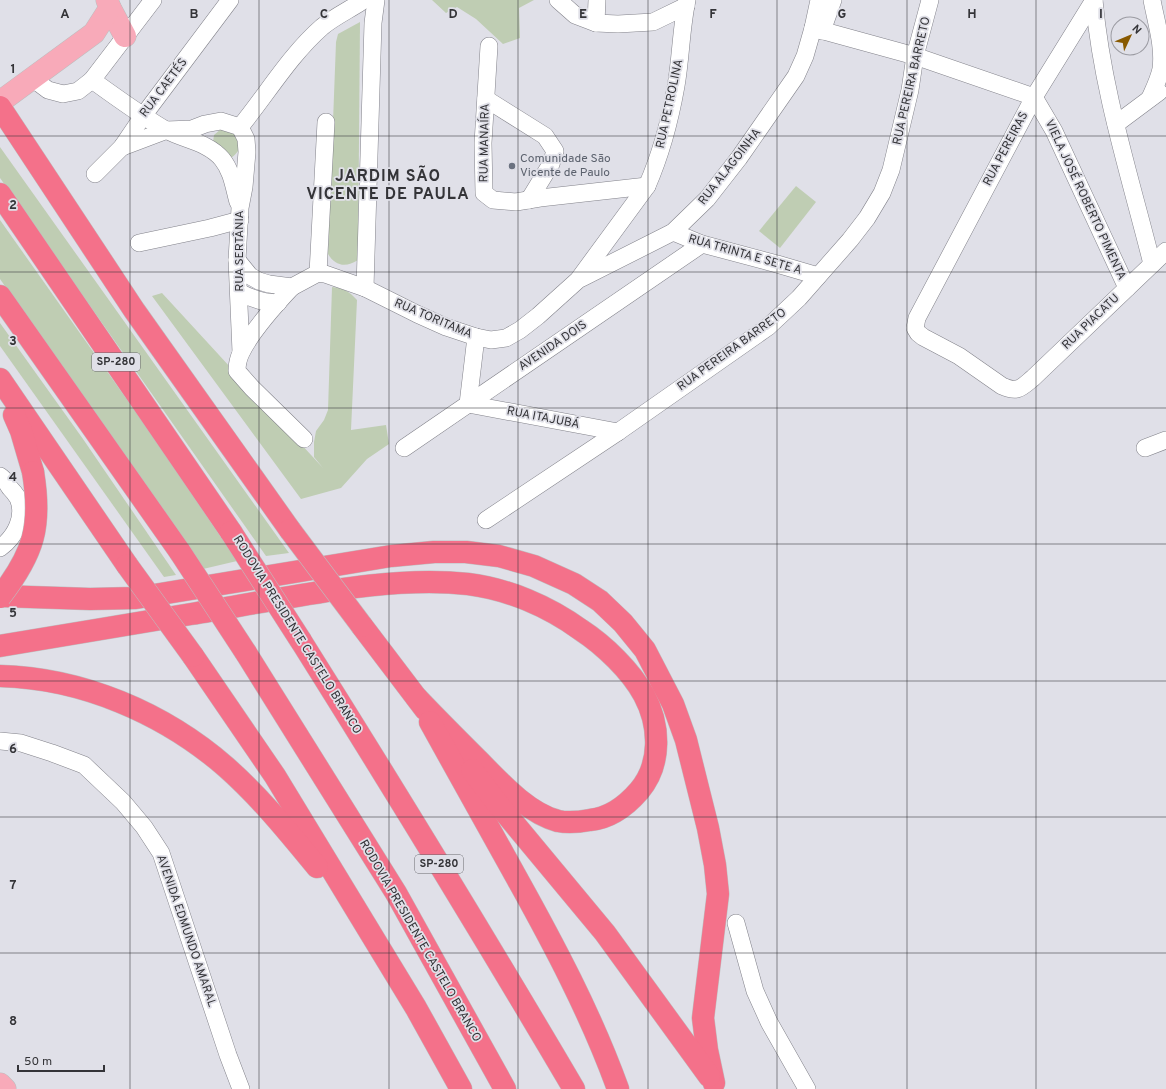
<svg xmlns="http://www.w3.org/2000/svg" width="1166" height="1089" viewBox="0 0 1166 1089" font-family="Overpass,sans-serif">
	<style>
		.green { fill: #bfcdb3 }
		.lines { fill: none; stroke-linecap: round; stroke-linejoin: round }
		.minor-casing { stroke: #82828a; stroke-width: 18 }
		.major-casing { stroke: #bebebf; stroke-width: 23 }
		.highway-casing { stroke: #bebebf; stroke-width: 23 }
		.minor { stroke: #fff; stroke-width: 17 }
		.major { stroke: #f8aab9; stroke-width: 22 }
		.highway { stroke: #f4718a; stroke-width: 22 }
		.highway-bridge-casing { stroke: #bebebf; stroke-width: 23; stroke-linecap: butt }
		.highway-bridge { stroke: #f4718a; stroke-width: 22 }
		.grid { fill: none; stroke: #343438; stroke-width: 1; stroke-opacity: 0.55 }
		.worship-dot { fill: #6b7280; stroke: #e0e0e8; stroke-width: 1.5 }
		.labels { text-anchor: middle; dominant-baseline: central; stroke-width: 3.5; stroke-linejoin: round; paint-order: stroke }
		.shield { fill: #e0e0e8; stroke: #68686d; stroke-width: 1 }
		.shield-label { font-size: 11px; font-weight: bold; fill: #343438 }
		.street-label { font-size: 12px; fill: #343438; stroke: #e0e0e8 }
		.worship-label { font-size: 12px; fill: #5b616d; stroke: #e0e0e8; text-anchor: start }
		.district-label { font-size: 16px; font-weight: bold; letter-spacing: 1px; fill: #343438; stroke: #e0e0e8 }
		.grid-label { font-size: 13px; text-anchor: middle; font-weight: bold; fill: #343438; stroke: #e0e0e8; stroke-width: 3.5; stroke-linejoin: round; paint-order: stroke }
	</style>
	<rect width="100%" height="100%" fill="#e0e0e8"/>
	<!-- green -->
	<g class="green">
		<path d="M432,0H534L519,8L520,38L503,44L476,19L457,7L446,13Z"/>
		<path d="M360,22L358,260C346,268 335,266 328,254L336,42L338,34Z"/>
		<path d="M221,129C224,129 229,129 231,130C246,136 242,151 231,158L213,142L214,135Z"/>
		<path d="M0,147L289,553L266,556L0,178Z"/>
		<path d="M796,186L816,202L780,248L759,231Z"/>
		<path d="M0,220L152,435L237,561L203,569L0,279Z"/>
		<path d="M332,287C343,288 349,291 357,300L351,430L386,425L389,444L367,459L341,488L301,499L152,296L162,293L323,468L314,457V442L316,431L324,420L328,410Z"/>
		<path d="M0,323L83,439L176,575L164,577L0,346Z"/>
	</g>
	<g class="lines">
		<defs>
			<g id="minor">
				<path d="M558,0L575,15L596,23L618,24L653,22L686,6"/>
				<path d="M1094,0L1034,97L917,318L915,328L918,333L923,337L959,356L1002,386C1018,393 1021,388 1033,378L1166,251"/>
				<path d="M1094,0C1102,90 1130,176 1152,264"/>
				<path d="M596,23L597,0"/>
				<path d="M813,28L915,56L1034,97L1054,131L1127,288"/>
				<path d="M822,31L833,0"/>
				<path d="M489,46L483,143L484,193L493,200L516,202L540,198L647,186"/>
				<path d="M32,78L48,90L63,94L78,91L92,80L153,0"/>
				<path d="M92,80C116,97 140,115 166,130C184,140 208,142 222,159C232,171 234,188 238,202"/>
				<path d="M1150,98C1154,89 1159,79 1161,69C1164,46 1156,22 1152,0"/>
				<path d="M486,99L545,136L555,151L551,164L529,200"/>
				<path d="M1116,124L1159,92"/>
				<path d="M240,127C267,94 290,55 322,27C334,17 349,10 361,2"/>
				<path d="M122,147L167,130L192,129L205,124L221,121L240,127L246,139L247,152L244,187L240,208L237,260L241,352"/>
				<path d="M95,174L122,147L143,116L230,0"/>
				<path d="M673,232L702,244L777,264L818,276"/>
				<path d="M139,243L210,228L240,220"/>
				<path d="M237,260L250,276L259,281L269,284L292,287L318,273L325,274L365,288L417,314L446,327L476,337L491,340L506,338L520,330L538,316L578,280L647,186C661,154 670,120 676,86C681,57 681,28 687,0"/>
				<path d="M318,273L326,122"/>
				<path d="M582,278L673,232L707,199L739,158L796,76L805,56L813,28L819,0"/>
				<path d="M292,287C276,304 251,332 241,353C238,359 237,364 237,371L252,388L304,439"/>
				<path d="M365,288L373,23L376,0"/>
				<path d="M239,292C252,299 263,303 278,303"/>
				<path d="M476,337L468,404L618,432"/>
				<path d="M404,448L702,244"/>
				<path d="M1145,448L1166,440"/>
				<path d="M0,476C5,479 7,484 10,488C13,491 16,495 18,498C26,517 15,537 0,548"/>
				<path d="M486,520L618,432L768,327L799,298L850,240L867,218L882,193L891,170L910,90L915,56L930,0"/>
				<path d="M0,741L21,743L52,753L84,765L123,802L144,827L161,853L228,1055L241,1089"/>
				<path d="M736,923L755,991L769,1022L807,1089"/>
			</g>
			<g id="major">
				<path d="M110,8L125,36"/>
				<path d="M0,102L94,33L110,8L107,0"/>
				<path d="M0,1084L5,1089"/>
			</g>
			<g id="highway">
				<path d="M0,107L134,310L290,530"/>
				<path d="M0,194L231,532"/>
				<path d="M0,296L180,552"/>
				<path d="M0,379L127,565"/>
				<path d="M14,415L21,431L33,472"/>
				<path d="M0,596L90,599L136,598L391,556L434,552H466L499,556L534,566L574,584L600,601L623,623L645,650L673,704L686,740L708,828L715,865L718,894L703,1018L707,1050L714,1083"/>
				<path d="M362,626L425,709"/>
				<path d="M301,641C394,789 485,938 574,1089"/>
				<path d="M0,646C64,635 127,625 191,614C239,606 286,597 334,590C378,584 423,579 468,584C508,589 548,606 581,630C604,645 631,671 644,695C660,725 662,764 639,791C626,806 610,818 590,820C579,822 568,823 558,821C527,813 499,781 477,759C457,739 437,719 417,698"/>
				<path d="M246,653L396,893L505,1089"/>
				<path d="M193,656L275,776L416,1008L461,1089"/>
				<path d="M0,676C82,678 164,713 226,767C260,797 289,833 317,867"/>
				<path d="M430,722C458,773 486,823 514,873C553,943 591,1014 618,1089"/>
				<path d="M472,770L497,803L605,933L709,1076"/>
			</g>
		</defs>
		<!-- minor casing -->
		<use href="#minor" class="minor-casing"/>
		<!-- major casing -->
		<use href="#major" class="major-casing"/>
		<!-- highway casing -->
		<use href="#highway" class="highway-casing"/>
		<!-- minor -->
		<use href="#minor" class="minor"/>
		<!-- major -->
		<use href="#major" class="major"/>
		<!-- highway -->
		<use href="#highway" class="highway"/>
		<defs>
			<g id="highway-bridge">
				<path d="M290,530L362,626"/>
				<path d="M231,532L301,641"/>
				<path d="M180,552L246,653"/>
				<path d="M127,565L193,656"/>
				<path d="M0,597C34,553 42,526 33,472"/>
			</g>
		</defs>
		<!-- highway-bridge casing -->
		<use href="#highway-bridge" class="highway-bridge-casing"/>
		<!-- highway-bridge -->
		<use href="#highway-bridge" class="highway-bridge"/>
	</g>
	<!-- grid -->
	<path class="grid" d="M130,0V1089M259,0V1089M389,0V1089M518,0V1089M648,0V1089M777,0V1089M907,0V1089M1036,0V1089M0,136H1166M0,272H1166M0,408H1166M0,544H1166M0,681H1166M0,817H1166M0,953H1166"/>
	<!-- markers -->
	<circle class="worship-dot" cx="512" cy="166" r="4"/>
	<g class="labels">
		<!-- shield labels -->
		<g class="shield">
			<rect x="92" y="353" width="48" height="18" rx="3"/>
			<rect x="415" y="855" width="48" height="18" rx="3"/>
		</g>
		<g class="shield-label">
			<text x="116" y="362">SP-280</text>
			<text x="439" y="864">SP-280</text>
		</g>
		<!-- street labels -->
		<g class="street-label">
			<text transform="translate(912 81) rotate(-77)">RUA PEREIRA BARRETO</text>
			<text transform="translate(164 88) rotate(-53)">RUA CAETÉS</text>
			<text transform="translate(670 104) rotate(-78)">RUA PETROLINA</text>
			<text transform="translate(485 143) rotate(-89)">RUA MANAÍRA</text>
			<text transform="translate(1006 149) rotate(-62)">RUA PEREIRAS</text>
			<text transform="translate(730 167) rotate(-52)">RUA ALAGOINHA</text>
			<text transform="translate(1085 200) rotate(65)">VIELA JOSÉ ROBERTO PIMENTA</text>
			<text transform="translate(240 251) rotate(-90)">RUA SERTÂNIA</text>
			<text transform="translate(745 255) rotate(16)">RUA TRINTA E SETE A</text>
			<text transform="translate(433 319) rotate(23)">RUA TORITAMA</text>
			<text transform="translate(1091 322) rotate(-44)">RUA PIACATU</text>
			<text transform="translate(553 346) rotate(-34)">AVENIDA DOIS</text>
			<text transform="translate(732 350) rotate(-36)">RUA PEREIRA BARRETO</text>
			<text transform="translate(543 418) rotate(11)">RUA ITAJUBÁ</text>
			<text transform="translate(297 635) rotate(58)">RODOVIA PRESIDENTE CASTELO BRANCO</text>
			<text transform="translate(186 931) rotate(71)">AVENIDA EDMUNDO AMARAL</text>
			<text transform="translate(420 941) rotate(60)">RODOVIA PRESIDENTE CASTELO BRANCO</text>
		</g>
		<!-- worship labels -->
		<g class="worship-label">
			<text x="520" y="159">Comunidade São<tspan x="520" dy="14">Vicente de Paulo</tspan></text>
		</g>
		<!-- district labels -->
		<g class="district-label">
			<text x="388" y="177">JARDIM SÃO<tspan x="388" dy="18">VICENTE DE PAULA</tspan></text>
		</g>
	</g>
	<g class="grid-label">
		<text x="65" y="18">A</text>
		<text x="194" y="18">B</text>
		<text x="324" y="18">C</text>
		<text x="453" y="18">D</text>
		<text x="583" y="18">E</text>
		<text x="713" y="18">F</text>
		<text x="842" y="18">G</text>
		<text x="972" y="18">H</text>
		<text x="1101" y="18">I</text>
		<text x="13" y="73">1</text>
		<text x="13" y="209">2</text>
		<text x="13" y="345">3</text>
		<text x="13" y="481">4</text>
		<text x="13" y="617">5</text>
		<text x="13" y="753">6</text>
		<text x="13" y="889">7</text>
		<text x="13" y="1025">8</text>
	</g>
	<!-- north arrow -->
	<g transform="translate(1130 36) rotate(46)"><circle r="19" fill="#e0e0e8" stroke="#9b9ba2"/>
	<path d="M0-3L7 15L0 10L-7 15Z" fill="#885900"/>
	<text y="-6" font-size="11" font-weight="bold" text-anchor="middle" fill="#343438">N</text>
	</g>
	<!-- scale -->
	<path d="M18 1065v6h86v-6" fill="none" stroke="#343438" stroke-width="2"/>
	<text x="24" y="1065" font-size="12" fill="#343438" stroke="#e0e0e8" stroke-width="3" paint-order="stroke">50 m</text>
</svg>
